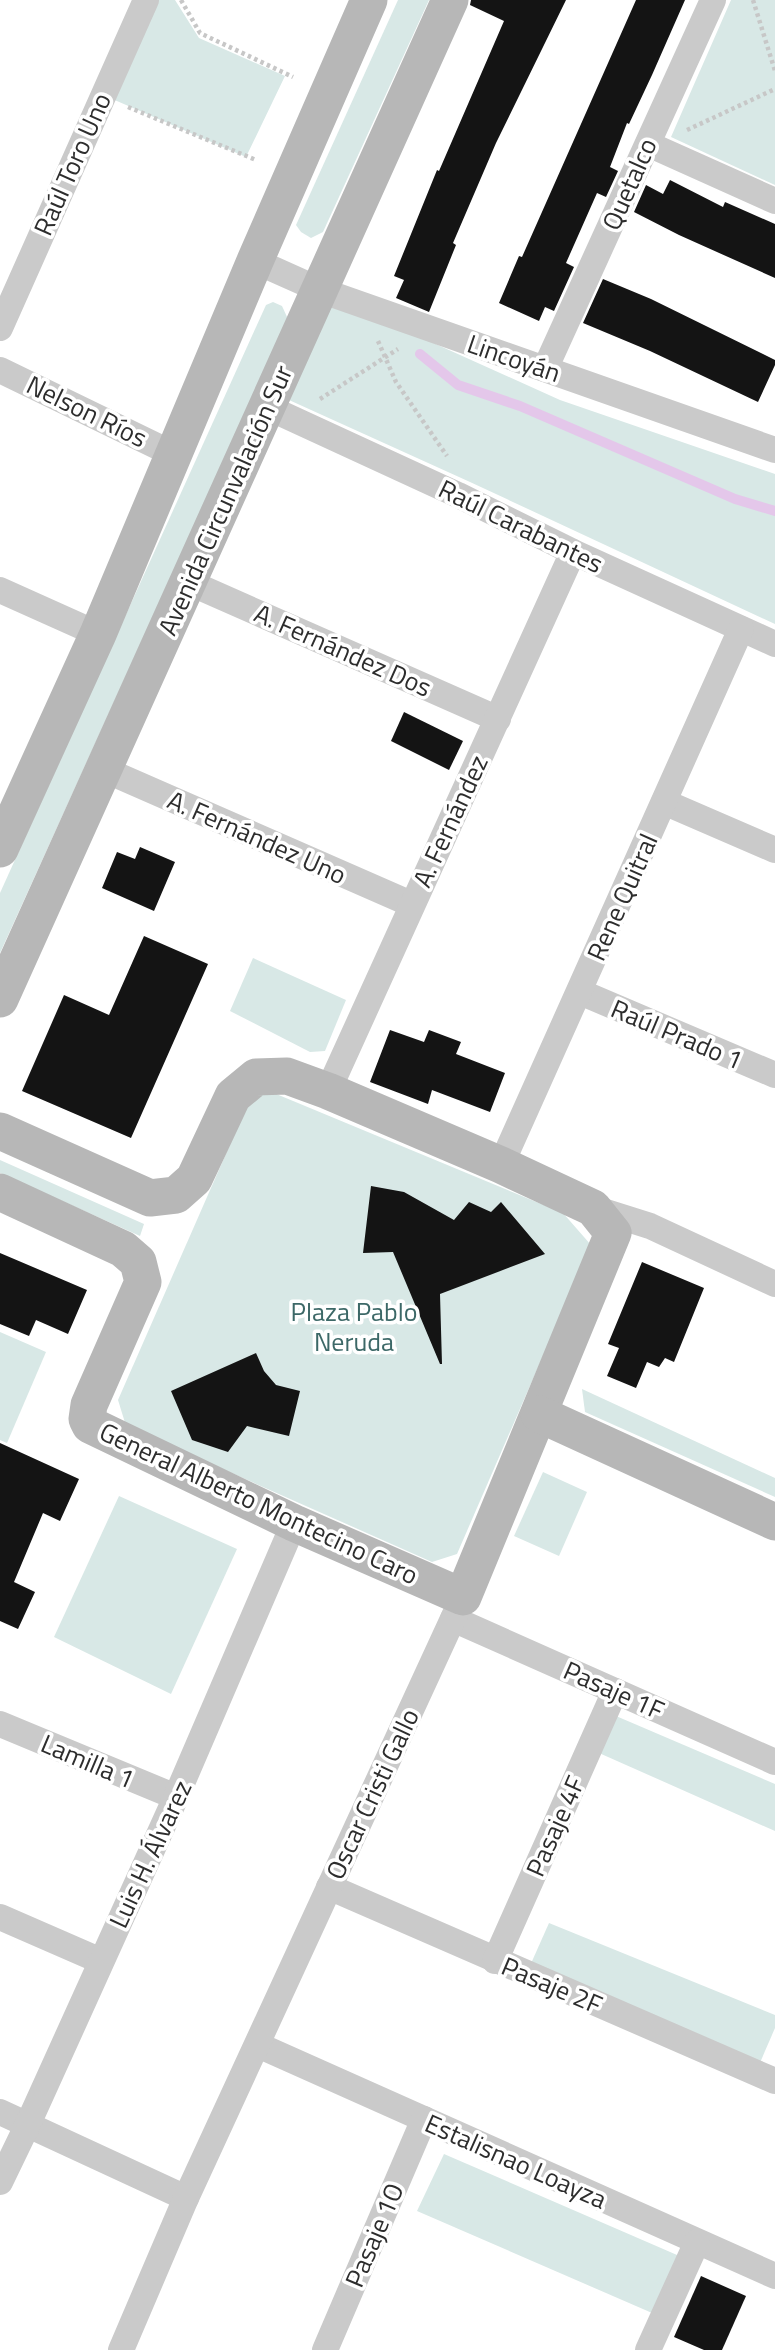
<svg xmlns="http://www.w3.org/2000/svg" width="775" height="2350" viewBox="0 0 775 2350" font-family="'Titillium Web',sans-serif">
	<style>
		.green { fill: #d8e8e6 }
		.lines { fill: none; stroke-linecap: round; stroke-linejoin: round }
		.stream { stroke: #e4c7ea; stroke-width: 10 }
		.building { fill: #141414 }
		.path { stroke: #c7c7c7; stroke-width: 4.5; stroke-dasharray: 3.5 3.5; stroke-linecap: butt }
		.street { stroke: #cacaca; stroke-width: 26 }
		.secondary { stroke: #b7b7b7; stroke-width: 37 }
		.labels { text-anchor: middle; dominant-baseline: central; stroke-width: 7; stroke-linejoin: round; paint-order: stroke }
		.street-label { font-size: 26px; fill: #2d2d2d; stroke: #fff }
		.park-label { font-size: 26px; fill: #3c6867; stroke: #fff }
	</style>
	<rect width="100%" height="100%" fill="#fff"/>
	<!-- green -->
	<g class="green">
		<path d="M158,0H175L199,38L285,76L246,157L110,98Z"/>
		<path d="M398,0H429L323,232L311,238L301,232L296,225Z"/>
		<path d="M731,0H775V185L671,137Z"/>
		<path d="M273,302L282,306L288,319L0,953V893L266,305Z"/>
		<path d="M331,303L429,341L560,400L775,474V624L470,482L289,400Z"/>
		<path d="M253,958L346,1000L325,1051L310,1052L230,1011Z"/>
		<path d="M269,1091L563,1213L591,1245L457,1554L432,1562L126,1426L118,1400L250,1099Z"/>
		<path d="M0,1160L144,1224L140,1236L0,1173Z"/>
		<path d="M0,1332L46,1352L7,1443L0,1440Z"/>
		<path d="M582,1389L775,1478V1497L585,1412Z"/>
		<path d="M543,1472L587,1492L559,1556L514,1536Z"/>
		<path d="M119,1496L237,1549L171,1694L54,1637Z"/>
		<path d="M616,1716L775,1784V1831L599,1753Z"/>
		<path d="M549,1923L775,2015V2028L759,2065L529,1968Z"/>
		<path d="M444,2154L684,2258L659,2316L417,2211Z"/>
	</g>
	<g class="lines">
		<!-- stream -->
		<path class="stream" d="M420,354L458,385L520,406L735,499L775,511"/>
	</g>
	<!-- building -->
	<g class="building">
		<path d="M471,0H566L496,143L453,243L456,245L429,312L396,298L404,280L394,276L437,170L439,171L504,21L470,5Z"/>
		<path d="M636,0H685L652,75L629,124L627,123L610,167L618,171L606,197L597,193L566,263L574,267L554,311L545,307L539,321L499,303L519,256L522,257Z"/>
		<path d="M670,180L723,207L725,202L775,224V278L679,235L634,212L646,185L663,194Z"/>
		<path d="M603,279L651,299L775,360V365L758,402L650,351L583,323Z"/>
		<path d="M404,712L463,741L449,770L391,741Z"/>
		<path d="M140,847L175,862L154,911L102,888L117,852L135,859Z"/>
		<path d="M144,936L208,964L131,1138L22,1091L64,995L109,1015Z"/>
		<path d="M390,1030L424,1042L429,1030L461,1042L456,1054L505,1073L490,1112L432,1090L428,1104L370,1082Z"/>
		<path d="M371,1186L404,1192L454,1220L469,1202L491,1212L501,1202L545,1254L440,1294L442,1364H440L393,1252L363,1253Z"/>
		<path d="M0,1253L87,1290L68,1334L36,1320L29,1336L0,1324Z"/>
		<path d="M642,1262L704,1288L674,1362L665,1358L659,1367L647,1362L636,1388L607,1376L619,1348L608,1344Z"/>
		<path d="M256,1353L264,1371L276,1385L300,1391L289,1436L247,1426L228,1452L192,1440L171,1391Z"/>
		<path d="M0,1443L79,1479L60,1521L43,1513L14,1582L35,1592L18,1629L0,1621Z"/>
		<path d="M701,2276L746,2296L722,2350H704L674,2337Z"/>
	</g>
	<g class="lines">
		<!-- path -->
		<g class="path">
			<path d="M181,0L200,33L293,77"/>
			<path d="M753,0L775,71"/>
			<path d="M128,107L256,160"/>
			<path d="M687,130L775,89"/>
			<path d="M378,341L396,382L447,456"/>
			<path d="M320,399L398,349"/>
		</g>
		<!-- street -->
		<g class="street">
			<path d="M648,144L775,201"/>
			<path d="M255,261L320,290L775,450"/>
			<path d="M0,328L146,0"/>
			<path d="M545,369L713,0"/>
			<path d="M0,370L173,454"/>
			<path d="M267,407L458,495L573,552L775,644"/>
			<path d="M188,582L498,719"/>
			<path d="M0,590L98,634"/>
			<path d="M103,769L411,904"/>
			<path d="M664,802L775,850"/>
			<path d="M580,992L775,1075"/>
			<path d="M328,1091L573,552"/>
			<path d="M501,1165L741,629"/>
			<path d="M593,1208L650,1226L775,1284"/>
			<path d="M453,1619L775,1762"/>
			<path d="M0,1724L176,1797"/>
			<path d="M329,1887L775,2081"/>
			<path d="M0,1917L101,1961"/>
			<path d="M495,1961L615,1691"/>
			<path d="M258,2045L775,2276"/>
			<path d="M0,2112L186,2198"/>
			<path d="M0,2182L28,2124L176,1797L294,1523"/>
			<path d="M121,2350L186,2198L463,1597"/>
			<path d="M325,2350L424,2119"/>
			<path d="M648,2350L697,2242"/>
		</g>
		<!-- secondary -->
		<g class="secondary">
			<path d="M0,849L98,634L255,261L369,0"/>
			<path d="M0,999L450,0"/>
			<path d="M0,1131L150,1198L176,1195L194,1179L233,1096L256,1077L287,1076L328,1091L501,1165L593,1208L613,1233L463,1597L294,1523L90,1425L87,1419L89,1405L143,1282L138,1262L123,1249L0,1192"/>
			<path d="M539,1414L775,1522"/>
		</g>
	</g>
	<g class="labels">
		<!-- street labels -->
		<g class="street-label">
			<text transform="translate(72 164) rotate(-66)">Raúl Toro Uno</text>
			<text transform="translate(629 184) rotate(-66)">Quetalco</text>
			<text transform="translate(514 358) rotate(19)">Lincoyán</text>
			<text transform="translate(87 411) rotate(26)">Nelson Ríos</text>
			<text transform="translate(225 500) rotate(-66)">Avenida Circunvalación Sur</text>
			<text transform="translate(521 526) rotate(26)">Raúl Carabantes</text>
			<text transform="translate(343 650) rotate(24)">A. Fernández Dos</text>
			<text transform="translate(450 821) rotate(-65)">A. Fernández</text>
			<text transform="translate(257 837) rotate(24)">A. Fernández Uno</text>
			<text transform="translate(622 897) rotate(-66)">Rene Quitral</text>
			<text transform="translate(677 1034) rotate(23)">Raúl Prado 1</text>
			<text transform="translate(259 1503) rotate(25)">General Alberto Montecino Caro</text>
			<text transform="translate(614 1690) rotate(24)">Pasaje 1F</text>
			<text transform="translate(88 1761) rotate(23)">Lamilla 1</text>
			<text transform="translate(372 1794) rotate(-65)">Oscar Cristi Gallo</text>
			<text transform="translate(555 1826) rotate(-66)">Pasaje 4F</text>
			<text transform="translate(150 1854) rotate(-65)">Luis H. Álvarez</text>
			<text transform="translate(552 1985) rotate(23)">Pasaje 2F</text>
			<text transform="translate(516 2161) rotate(24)">Estalisnao Loayza</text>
			<text transform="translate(374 2235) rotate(-67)">Pasaje 1O</text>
		</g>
		<!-- park labels -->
		<g class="park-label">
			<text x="354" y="1311">Plaza Pablo<tspan x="354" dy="30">Neruda</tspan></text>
		</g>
	</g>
</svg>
